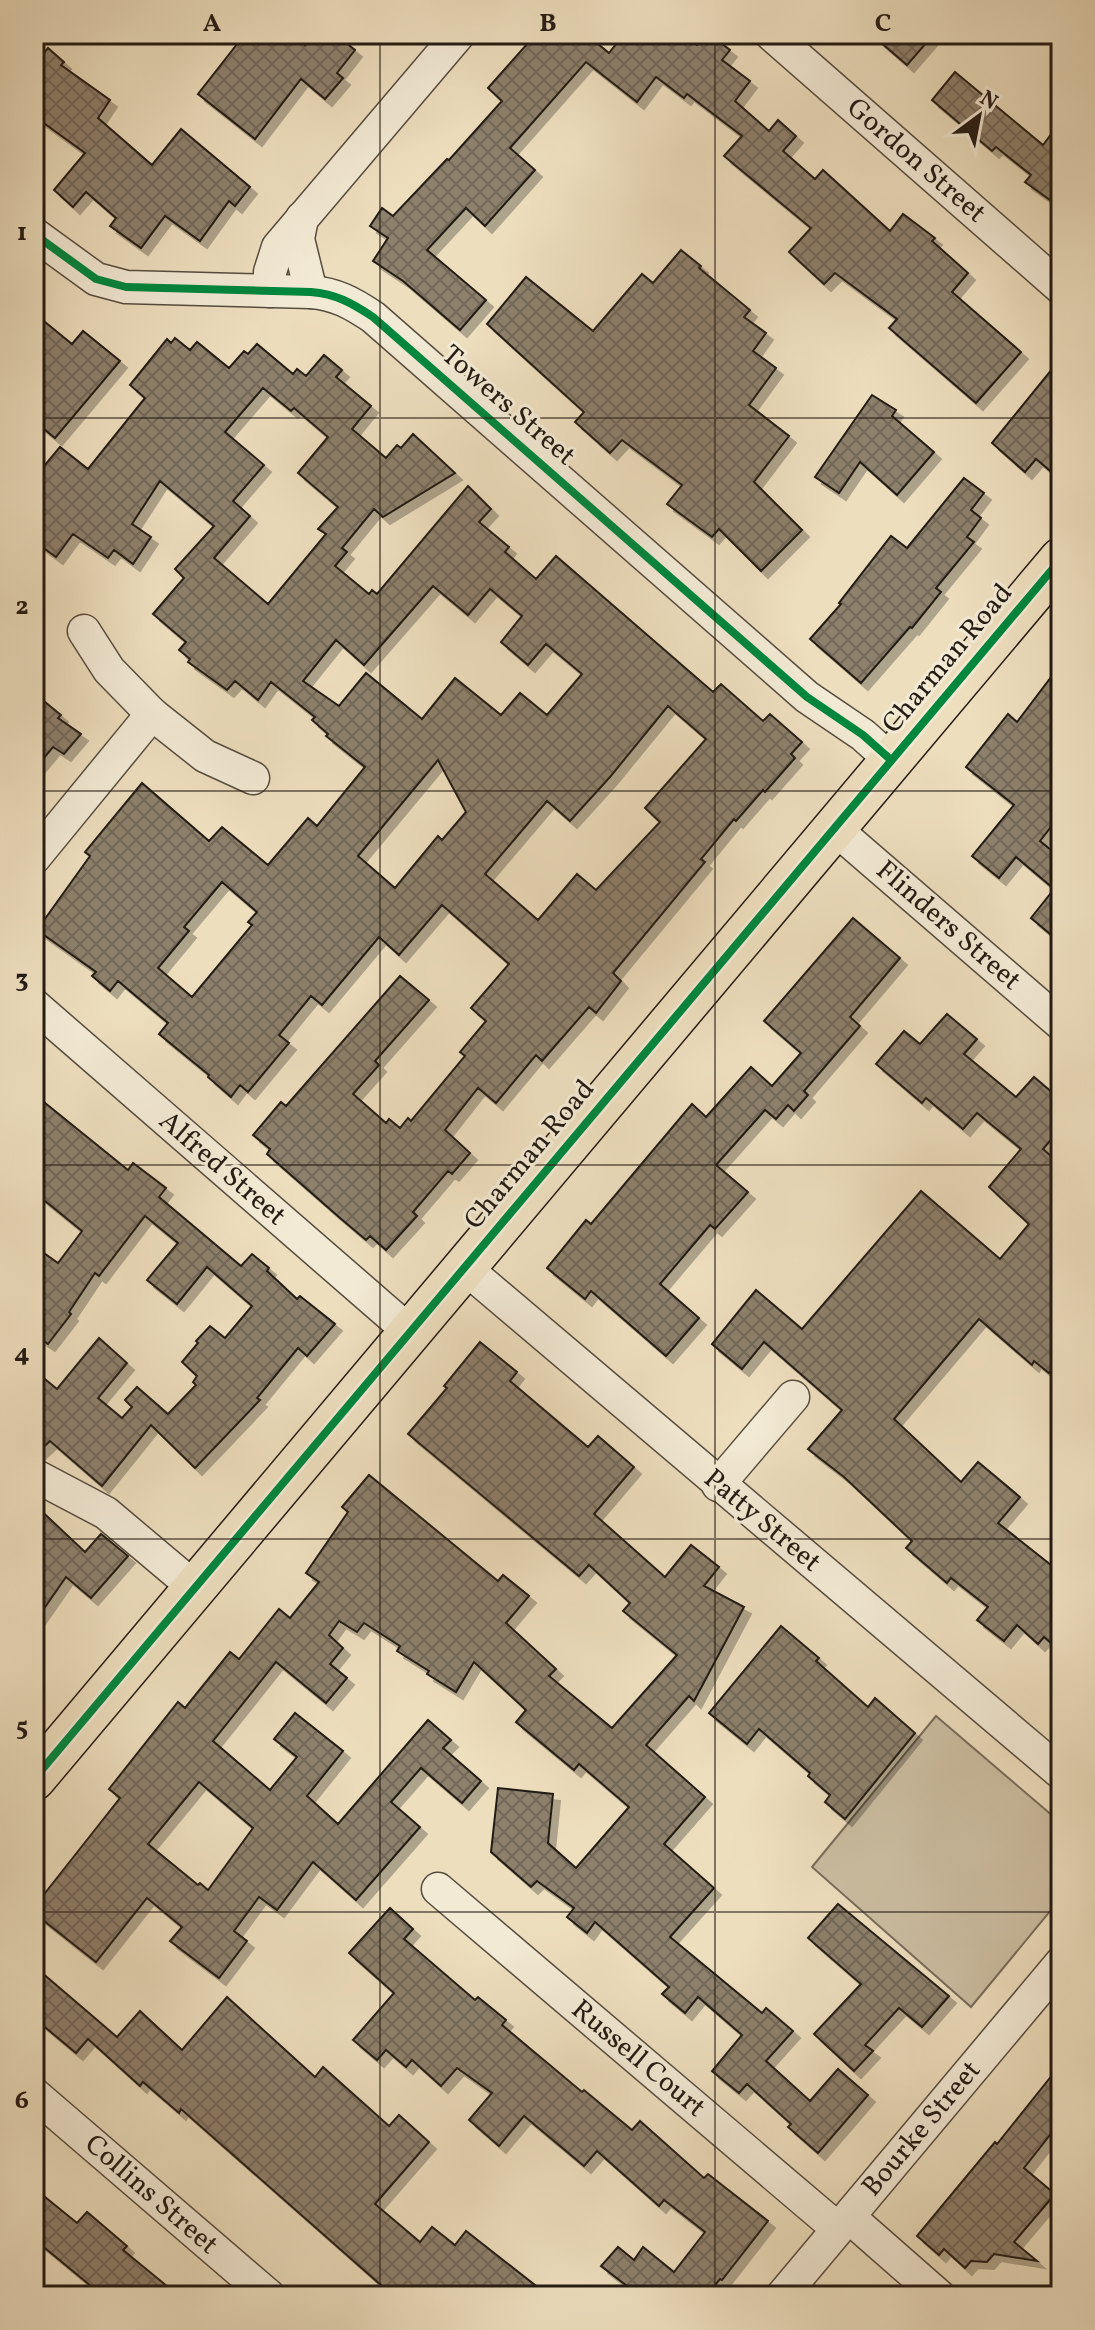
<svg xmlns="http://www.w3.org/2000/svg" width="1095" height="2330" viewBox="0 0 1095 2330" font-family="Vollkorn,serif">
	<style>
		.green { fill: #cbbda1; stroke: #786c5a; stroke-width: 2 }
		.building { fill: url(#building-cross-hatch); stroke: #241b13; stroke-width: 2; fill-rule: evenodd; filter: url(#shadow) }
		.lines { fill: none; stroke-linecap: round; stroke-linejoin: round }
		.minor-casing { stroke: #564c3e; stroke-width: 35 }
		.major-casing { stroke: #241b13; stroke-width: 45 }
		.minor { stroke: #f3ead5; stroke-width: 32 }
		.major { stroke: #eddebe; stroke-width: 42 }
		.cycleway-casing { stroke: #f3ead5; stroke-width: 13 }
		.cycleway { stroke: #00873e; stroke-width: 8 }
		.grid { fill: none; stroke: #241b13; stroke-width: 2; stroke-opacity: 0.55 }
		.labels { text-anchor: middle; dominant-baseline: central; stroke-width: 6; stroke-linejoin: round; paint-order: stroke }
		.street-label { font-size: 28px; fill: #241b13; stroke: #f3ead5 }
		.neatline { fill: none; stroke: #241b13; stroke-width: 3 }
		.grid-label { font-size: 26px; text-anchor: middle; font-weight: bold; fill: #241b13 }
	</style>
	<defs>
		<pattern id="building-cross-hatch" width="8" height="8" patternUnits="userSpaceOnUse" patternTransform="scale(2)"><rect width="8" height="8" fill="#8d806c"/><path d="M0 0l8 8M0 8l8-8" fill="none" stroke="#736858"/></pattern>
		<filter id="shadow"><feDropShadow dx="7" dy="7" stdDeviation="0" flood-color="#0004"/></filter>
	</defs>
	<rect width="100%" height="100%" fill="#eddebe"/>
	<filter id="stains"><feTurbulence type="fractalNoise" baseFrequency=".0025" numOctaves="4"/><feColorMatrix values="0 0 0 0 .2 0 0 0 0 .09 0 0 0 0 .02 0 0 0 .5 -.17"/></filter>
	<radialGradient id="worn" r=".72"><stop offset=".6" stop-color="#630" stop-opacity="0"/><stop offset="1" stop-color="#630" stop-opacity=".3"/></radialGradient>
	<!-- green -->
	<path class="green" d="M936,1716L1061,1823V1898L971,2007L812,1867Z"/>
	<!-- building -->
	<g class="building">
		<path d="M245,34H292L305,45L314,34H335L355,50L337,73L343,78L325,99L301,79L255,139L198,94Z"/>
		<path d="M536,34H586L609,53L624,34H682L697,45L706,34H709L730,50L722,60L750,81L735,101L769,131L778,120L796,136L783,151L815,179L823,170L890,231L903,214L935,238L932,241L968,273L952,292L1021,352L976,403L889,328L897,319L835,273L824,284L789,252L811,228L724,156L742,136L687,94L684,98L656,77L637,102L586,62L510,148L535,170L485,226L466,208L427,250L486,300L460,330L403,281L373,261L388,238L370,226L382,208L393,216L447,159L449,160L502,101L488,88Z"/>
		<path d="M871,34H934L907,65Z"/>
		<path d="M48,48L64,62L61,65L110,100L98,118L152,165L181,129L250,187L235,206L229,201L200,241L165,216L141,248L110,226L116,218L86,192L73,207L54,190L85,153L34,116V65Z"/>
		<path d="M955,72L1043,145L1061,121V208L1025,182L1031,175L996,147L992,151L932,100Z"/>
		<path d="M681,250L701,266L699,268L750,310L744,317L766,333L753,351L776,368L749,405L789,436L754,482L802,530L761,571L719,529L712,537L667,504L682,485L622,440L610,453L575,422L584,412L487,324L526,277L593,331L642,274L653,283Z"/>
		<path d="M34,313L72,344L83,331L120,361L55,438L34,421Z"/>
		<path d="M175,338L190,350L197,342L229,368L244,351L248,354L257,344L293,374L297,369L306,376L324,355L342,370L336,377L371,406L352,429L386,458L397,445L401,448L413,434L455,473L383,517L374,509L342,548L347,552L335,566L369,594L372,590L377,594L468,486L491,509L479,522L509,547L505,552L536,579L556,556L713,692L721,684L763,721L770,714L802,742L791,754L795,758L765,792L763,790L736,821L734,819L701,859L705,862L613,973L621,981L596,1013L589,1007L542,1061L536,1055L496,1103L478,1088L445,1130L470,1153L452,1174L448,1171L413,1212L417,1216L386,1250L370,1236L366,1240L340,1218L267,1154L270,1149L253,1135L281,1102L286,1106L400,976L429,1000L375,1061L379,1065L353,1094L386,1123L389,1119L400,1128L408,1118L411,1121L465,1056L460,1052L486,1021L471,1008L509,964L442,905L399,955L379,937L322,1005L311,996L279,1035L289,1043L248,1092L240,1085L231,1097L208,1077L209,1075L159,1034L168,1023L118,981L110,991L92,976L96,972L37,930L90,856L85,852L142,783L209,841L222,827L268,865L308,818L317,826L365,767L326,736L328,734L312,720L315,717L271,682L258,700L235,681L227,690L188,662L190,659L179,650L186,642L153,614L184,578L175,569L214,526L160,481L132,524L151,537L133,564L114,550L108,558L73,534L56,557L34,541V478L60,447L88,469L145,398L130,385L167,339L171,343ZM263,388L291,411L294,408L328,437L298,473L338,507L318,529L326,534L268,604L214,558L250,516L233,501L264,465L225,432ZM433,586L468,615L490,589L522,616L501,642L528,665L546,644L582,674L547,715L520,693L501,715L455,678L422,719L366,673L339,706L303,681L336,640L364,665ZM668,706L706,739L645,808L660,822L596,890L577,874L538,920L485,874L547,801L570,821L610,777ZM438,760L466,812L442,840L438,836L395,888L358,856ZM222,882L257,912L248,922L252,925L192,997L158,968L189,931L184,927Z"/>
		<path d="M1061,358V480L1036,459L1025,472L992,443Z"/>
		<path d="M872,395L896,410L892,416L934,452L897,495L860,462L839,493L815,477Z"/>
		<path d="M964,478L984,493L971,510L981,518L967,537L974,542L936,588L941,592L912,628L910,627L861,683L810,639L841,604L839,603L891,536L907,548Z"/>
		<path d="M1061,664V814L1040,841L1061,858V943L1031,918L1054,889L1016,857L999,878L972,856L1014,805L966,767L1008,714L1017,722Z"/>
		<path d="M34,693L61,715L58,718L81,734L64,754L53,747L34,770Z"/>
		<path d="M853,918L900,958L850,1017L860,1026L804,1091L808,1095L794,1111L788,1105L776,1119L765,1110L716,1165L748,1192L715,1229L710,1225L660,1284L699,1318L666,1356L591,1291L585,1299L547,1268L586,1220L591,1224L692,1104L706,1117L751,1067L772,1086L801,1053L764,1021Z"/>
		<path d="M947,1014L977,1039L964,1054L1016,1097L1034,1077L1061,1100V1128L1043,1149L1061,1165V1359L1049,1373L1034,1361L1032,1365L979,1319L894,1419L961,1482L978,1462L1020,1497L998,1523L1061,1573V1652L1044,1637L1038,1644L1017,1625L1004,1641L977,1620L988,1607L951,1578L947,1583L906,1548L912,1541L844,1477L808,1449L842,1410L764,1342L742,1369L712,1344L756,1290L802,1329L921,1191L1000,1259L1029,1224L989,1187L1021,1149L977,1113L963,1129L926,1098L922,1103L876,1064L904,1031L920,1044Z"/>
		<path d="M34,1094L128,1170L133,1163L166,1188L159,1197L241,1266L252,1254L269,1268L267,1271L297,1299L300,1296L335,1324L307,1356L298,1348L257,1398L260,1400L195,1468L151,1425L102,1486L50,1441L34,1456V1370L57,1389L99,1338L127,1363L98,1398L122,1418L132,1407L125,1400L137,1387L168,1414L196,1385L193,1382L197,1376L182,1362L198,1343L196,1341L210,1326L225,1338L252,1306L207,1267L177,1304L147,1280L178,1243L145,1216L99,1276L95,1273L69,1312L71,1314L48,1344L34,1335V1246L58,1263L82,1231L34,1192Z"/>
		<path d="M480,1342L517,1372L510,1381L588,1447L598,1436L634,1467L594,1514L665,1577L691,1545L719,1567L704,1586L744,1607L694,1701L689,1696L646,1745L705,1797L664,1844L714,1888L670,1937L762,2013L766,2008L793,2031L766,2061L810,2101L838,2069L868,2095L818,2153L788,2127L791,2124L747,2084L739,2093L712,2071L742,2035L698,1997L685,2013L662,1994L669,1987L595,1922L587,1933L567,1917L574,1908L537,1881L531,1887L491,1852L498,1788L553,1794L548,1843L576,1868L629,1807L579,1764L574,1770L516,1722L526,1710L474,1662L456,1692L427,1674L429,1671L397,1651L400,1646L364,1623L357,1632L339,1621L329,1635L343,1648L330,1664L347,1678L326,1703L276,1662L213,1741L270,1790L297,1757L274,1739L295,1713L343,1751L307,1796L338,1824L428,1720L451,1740L443,1748L481,1781L462,1803L421,1768L391,1802L420,1827L356,1900L313,1862L277,1910L259,1897L234,1931L247,1941L219,1978L170,1941L182,1927L147,1898L96,1962L34,1913V1907L120,1798L109,1789L178,1702L185,1708L230,1652L239,1659L279,1609L290,1618L319,1582L306,1573L348,1512L342,1507L369,1475L498,1581L503,1575L529,1596L506,1623L556,1669L549,1676L612,1728L677,1655L623,1611L630,1603L589,1565L579,1576L408,1434L447,1388L444,1386ZM199,1782L253,1828L208,1890L200,1883L198,1885L148,1844Z"/>
		<path d="M34,1504L85,1552L101,1534L128,1556L91,1598L66,1577L34,1623Z"/>
		<path d="M781,1626L819,1658L816,1661L868,1707L875,1698L915,1733L845,1819L825,1802L830,1795L808,1776L810,1773L759,1729L747,1744L709,1713Z"/>
		<path d="M838,1904L949,1996L922,2027L899,2008L865,2045L873,2051L854,2071L814,2034L861,1984L808,1938Z"/>
		<path d="M390,1908L413,1929L404,1939L475,2000L478,1997L506,2020L502,2025L582,2092L584,2090L632,2130L640,2121L704,2178L708,2174L768,2221L722,2280L720,2279L706,2296H640L601,2266L618,2247L634,2260L643,2247L674,2272L705,2232L664,2200L659,2206L597,2151L584,2166L524,2116L499,2146L469,2120L492,2093L457,2068L441,2086L412,2060L406,2067L386,2050L377,2060L353,2040L394,1993L349,1953Z"/>
		<path d="M34,1966L117,2037L140,2011L182,2050L227,1997L315,2077L323,2067L389,2126L399,2115L429,2142L375,2204L420,2242L432,2227L455,2245L466,2231L549,2296H376L383,2287L181,2109L179,2113L143,2082L140,2086L88,2039L76,2053L34,2018Z"/>
		<path d="M1061,2064V2121L1024,2168L1055,2194L1014,2242L1037,2261L994,2254L987,2262L971,2261L965,2268L944,2249L939,2255L917,2236L995,2142L997,2144Z"/>
		<path d="M34,2188L77,2223L87,2212L127,2246L123,2250L179,2296H103L34,2239Z"/>
	</g>
	<g class="lines">
		<defs>
			<g id="minor">
				<path d="M771,34L1061,288"/>
				<path d="M302,218L298,239L311,292"/>
				<path d="M34,234L96,279L126,287L311,292C336,294 352,303 373,317L807,697L863,735L891,760"/>
				<path d="M270,291V272L278,247L459,34"/>
				<path d="M84,631L109,670L152,714L205,756L253,778"/>
				<path d="M834,828L1061,1024"/>
				<path d="M34,858L152,714"/>
				<path d="M34,1005L410,1332"/>
				<path d="M464,1267L1061,1773"/>
				<path d="M34,1475L106,1513L195,1588"/>
				<path d="M718,1485L793,1397"/>
				<path d="M438,1889L838,2229"/>
				<path d="M34,2094L269,2296"/>
				<path d="M849,2217L939,2296"/>
				<path d="M782,2296L1061,1963"/>
			</g>
			<path id="major" d="M34,1779L1061,559"/>
		</defs>
		<!-- minor casing -->
		<use href="#minor" class="minor-casing"/>
		<!-- major casing -->
		<use href="#major" class="major-casing"/>
		<!-- minor -->
		<use href="#minor" class="minor"/>
		<!-- major -->
		<use href="#major" class="major"/>
		<defs>
			<g id="cycleway">
				<path d="M34,234L96,279L126,287L311,292C336,294 352,303 373,317L807,697L863,735L891,760"/>
				<path d="M34,1779L1061,559"/>
			</g>
		</defs>
		<!-- cycleway casing -->
		<use href="#cycleway" class="cycleway-casing"/>
		<!-- cycleway -->
		<use href="#cycleway" class="cycleway"/>
	</g>
	<!-- grid -->
	<path class="grid" d="M380,34V2296M715,34V2296M34,418H1061M34,791H1061M34,1165H1061M34,1539H1061M34,1912H1061"/>
	<g class="labels">
		<!-- street labels -->
		<g class="street-label">
			<text transform="translate(916 161) rotate(41)">Gordon Street</text>
			<text transform="translate(508 406) rotate(41)">Towers Street</text>
			<text transform="translate(948 659) rotate(-50)">Charman Road</text>
			<text transform="translate(948 926) rotate(41)">Flinders Street</text>
			<text transform="translate(530 1155) rotate(-50)">Charman Road</text>
			<text transform="translate(222 1169) rotate(41)">Alfred Street</text>
			<text transform="translate(762 1521) rotate(40)">Patty Street</text>
			<text transform="translate(638 2059) rotate(40)">Russell Court</text>
			<text transform="translate(922 2129) rotate(-50)">Bourke Street</text>
			<text transform="translate(151 2195) rotate(41)">Collins Street</text>
		</g>
	</g>
	<!-- margin -->
	<rect width="1095" height="2330" fill="none" stroke="#eddebe" stroke-width="88"/>
	<!-- north arrow -->
	<g transform="translate(979 116) rotate(32)" stroke="#f3ead5" stroke-width="6" paint-order="stroke">
	<path d="M0-6L14 30L0 20L-14 30Z" fill="#241b13"/>
	<text y="-12" font-size="22" font-weight="bold" text-anchor="middle" fill="#241b13">N</text>
	</g>
	<rect x="44" y="44" width="1007" height="2242" class="neatline"/>
	<g class="grid-label">
		<text x="212" y="31">A</text>
		<text x="548" y="31">B</text>
		<text x="883" y="31">C</text>
		<text x="22" y="240">1</text>
		<text x="22" y="614">2</text>
		<text x="22" y="987">3</text>
		<text x="22" y="1361">4</text>
		<text x="22" y="1735">5</text>
		<text x="22" y="2108">6</text>
	</g>
	<rect width="100%" height="100%" filter="url(#stains)"/>
	<rect width="100%" height="100%" fill="url(#worn)"/>
</svg>
